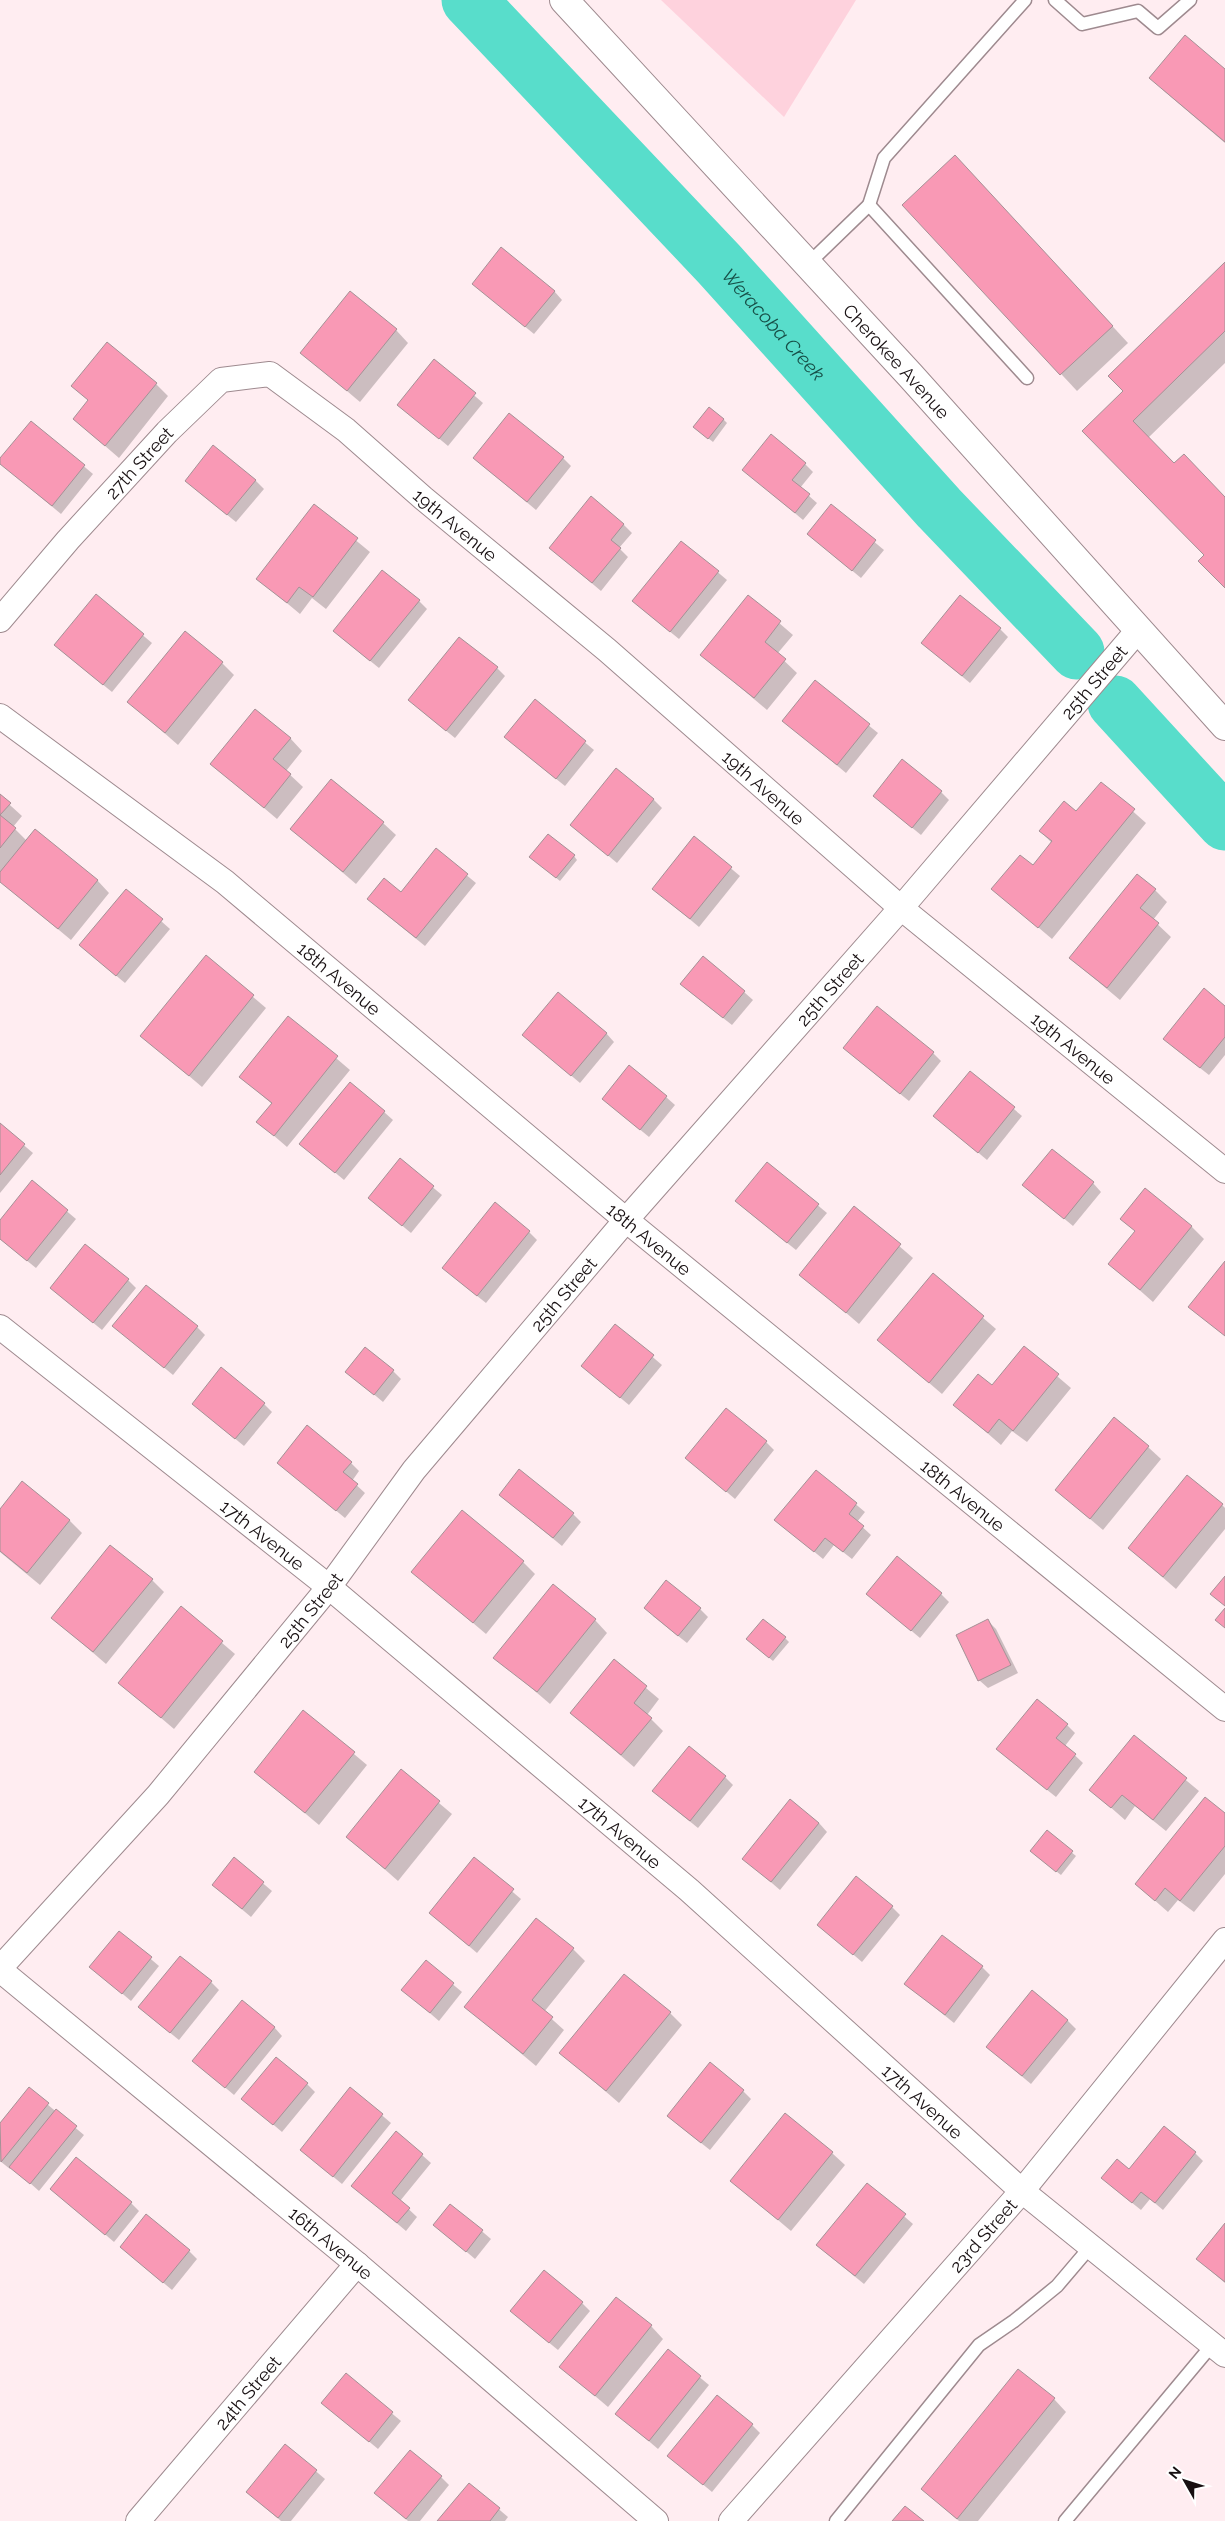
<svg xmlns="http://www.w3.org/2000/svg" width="1225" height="2521" viewBox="0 0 1225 2521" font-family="Raleway,sans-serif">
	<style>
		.green { fill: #fed2dd }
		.shadow { fill: #0003 }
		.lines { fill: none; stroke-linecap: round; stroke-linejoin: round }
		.river { stroke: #58ddcb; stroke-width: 55 }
		.building { fill: #f999b5; stroke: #a59196 }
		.lane-casing { stroke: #9e8a8f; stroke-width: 15 }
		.street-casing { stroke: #9e8a8f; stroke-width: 26 }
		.secondary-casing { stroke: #9e8a8f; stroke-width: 30 }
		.lane { stroke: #fff; stroke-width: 12 }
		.street { stroke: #fff; stroke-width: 24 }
		.secondary { stroke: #fff; stroke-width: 28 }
		.labels { text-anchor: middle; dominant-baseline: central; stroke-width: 4; stroke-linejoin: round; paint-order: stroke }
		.street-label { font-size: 18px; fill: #170f11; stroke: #fff }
		.water-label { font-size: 19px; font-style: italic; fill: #175048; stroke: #fff }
	</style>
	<rect width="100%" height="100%" fill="#ffedf1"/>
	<!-- green -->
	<path class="green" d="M661,0H856L784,117Z"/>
	<!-- shadow -->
	<g class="shadow">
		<path d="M1225,71V143L1163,90Z"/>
		<path d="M971,173L1128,343L1077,391L904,205Z"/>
		<path d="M1225,264V363L1148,438L1174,465L1225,498V586L1206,555L1084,431L1125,391Z"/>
		<path d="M473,284L554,291L562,300L534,334Z"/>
		<path d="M396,330L408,343L360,402L302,353Z"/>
		<path d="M434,361L483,403L448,446L399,405Z"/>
		<path d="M156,384L168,396L119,458L74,419L89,401L73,386Z"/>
		<path d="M723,419L727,423L713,442L699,431Z"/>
		<path d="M31,422L93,474L61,514L0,463Z"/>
		<path d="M474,458H563L571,466L536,510Z"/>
		<path d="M805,464L813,472L800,488L817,503L803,520L744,470Z"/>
		<path d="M255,480L264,489L236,522L195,489Z"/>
		<path d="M314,506L370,552L326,609L312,598L300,614L258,579Z"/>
		<path d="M831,506L884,550L861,578L808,534Z"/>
		<path d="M623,524L632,533L619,548L628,557L601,591L550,548Z"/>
		<path d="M682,542L727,580L679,639L642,609Z"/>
		<path d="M96,596L152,643L112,692L64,653Z"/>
		<path d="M749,597L793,635L777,654L797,673L767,710L702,655Z"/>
		<path d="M419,601L427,609L379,668L343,639Z"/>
		<path d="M1000,629L1008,637L970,683L922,643Z"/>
		<path d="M222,663L234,675L178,745L129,702Z"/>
		<path d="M497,668L505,676L455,738L418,708Z"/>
		<path d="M815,682L878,733L846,773L784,721Z"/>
		<path d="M535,701L594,750L565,786L514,745Z"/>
		<path d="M290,738L302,751L286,771L303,787L277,819L212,764Z"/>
		<path d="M1101,783L1146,823L1052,939L993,889L1033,867L1052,843L1040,831L1077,813Z"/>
		<path d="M941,792L949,800L921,835L883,804Z"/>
		<path d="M0,796L22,816L13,827L27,841L97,880L109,893L71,940L0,881Z"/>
		<path d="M653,799L662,808L617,863L572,825Z"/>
		<path d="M383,823L396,835L356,884L292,829Z"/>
		<path d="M695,838L740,876L699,927L654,889Z"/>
		<path d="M436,850L476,883L425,946L377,907L401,893Z"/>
		<path d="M574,856L577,860L560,881L534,860Z"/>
		<path d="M126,890L170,929L125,983L89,953Z"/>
		<path d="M1155,890L1167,902L1153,920L1171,937L1120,1000L1070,958Z"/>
		<path d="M206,957L266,1008L202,1087L142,1036Z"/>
		<path d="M690,992H744L753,1000L732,1025Z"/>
		<path d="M1225,1007V1055L1209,1075L1173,1047Z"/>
		<path d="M289,1018L350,1070L287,1147L258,1122L272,1104L241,1077Z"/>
		<path d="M606,1033L614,1042L580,1083L523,1035Z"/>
		<path d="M933,1053L941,1061L909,1101L853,1056Z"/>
		<path d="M970,1072L1022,1116L987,1160L935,1116Z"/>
		<path d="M666,1097L675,1105L649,1137L603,1099Z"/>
		<path d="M384,1112L393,1120L344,1180L301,1144Z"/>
		<path d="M0,1125L33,1153L0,1193Z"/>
		<path d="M400,1160L442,1195L411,1233L369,1198Z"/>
		<path d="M767,1163L827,1213L796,1250L745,1209Z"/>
		<path d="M32,1182L76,1219L36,1268L0,1239V1222Z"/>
		<path d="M1093,1183L1101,1192L1073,1226L1024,1185Z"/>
		<path d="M855,1208L913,1258L859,1324L801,1274Z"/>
		<path d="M1122,1219L1192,1227L1204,1239L1153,1302L1110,1264L1136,1232Z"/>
		<path d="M529,1232L537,1240L486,1303L452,1276Z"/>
		<path d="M933,1275L996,1329L942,1394L879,1340Z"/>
		<path d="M128,1280L136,1288L102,1330L51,1288Z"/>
		<path d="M615,1325L662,1365L629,1405L582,1366Z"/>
		<path d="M114,1326L197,1327L205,1335L173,1375Z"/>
		<path d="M1024,1348L1071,1388L1027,1442L1012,1431L1001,1445L955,1405L992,1387Z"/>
		<path d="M346,1371H393L401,1379L383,1402Z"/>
		<path d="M193,1404H264L272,1412L244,1446Z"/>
		<path d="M766,1442L774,1450L735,1499L687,1458Z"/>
		<path d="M1148,1447L1161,1459L1103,1530L1056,1490Z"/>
		<path d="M278,1463H351L359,1471L352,1481L365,1493L345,1518Z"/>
		<path d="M816,1471L865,1512L857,1522L871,1535L852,1559L834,1545L823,1559L776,1520Z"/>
		<path d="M500,1495L573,1514L581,1522L562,1546Z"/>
		<path d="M1222,1505L1225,1508V1529L1176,1589L1129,1548Z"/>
		<path d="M0,1511L69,1520L82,1533L40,1585L0,1552Z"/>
		<path d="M523,1562L535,1574L486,1634L413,1572Z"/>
		<path d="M152,1580L164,1592L106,1664L53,1618Z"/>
		<path d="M868,1594H941L949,1602L920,1638Z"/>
		<path d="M181,1608L235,1654L174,1729L120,1683Z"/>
		<path d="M700,1609L708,1617L687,1643L653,1616Z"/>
		<path d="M595,1620L607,1633L550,1704L495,1657Z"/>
		<path d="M988,1621L996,1629L1018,1673L988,1688L979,1680Z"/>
		<path d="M785,1638L789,1642L773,1661L751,1643Z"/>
		<path d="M614,1661L659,1699L647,1715L663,1731L634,1767L571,1713Z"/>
		<path d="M304,1712L367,1765L319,1825L255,1771Z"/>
		<path d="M1067,1725L1075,1733L1065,1746L1083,1763L1056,1797L1006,1757Z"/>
		<path d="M1134,1737L1199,1791L1166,1831L1135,1806L1125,1820L1091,1790Z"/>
		<path d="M401,1771L452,1814L398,1881L348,1837Z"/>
		<path d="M725,1777L733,1785L698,1828L662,1799Z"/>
		<path d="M1225,1815V1874L1194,1912L1178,1900L1168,1912L1136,1884Z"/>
		<path d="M819,1823L827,1832L780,1890L743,1858Z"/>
		<path d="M1047,1832L1076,1856L1061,1875L1035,1855Z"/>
		<path d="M234,1859L272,1891L251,1917L213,1885Z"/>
		<path d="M474,1859L521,1899L477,1953L430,1913Z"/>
		<path d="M892,1907L900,1915L862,1962L819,1925Z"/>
		<path d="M119,1932L159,1966L131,2001L91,1967Z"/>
		<path d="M573,1949L585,1961L544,2012L564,2030L536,2066L466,2007Z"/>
		<path d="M426,1962L462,1992L439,2021L403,1990Z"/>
		<path d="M982,1967L990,1975L954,2023L906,1984Z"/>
		<path d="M211,1982L219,1990L179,2040L148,2015Z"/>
		<path d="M670,2013L682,2025L619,2103L561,2053Z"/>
		<path d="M1067,2020L1076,2029L1031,2084L987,2047Z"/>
		<path d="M274,2027L282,2036L234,2095L194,2061Z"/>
		<path d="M307,2084L315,2092L282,2132L243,2099Z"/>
		<path d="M29,2089L84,2135L39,2191L12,2167L10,2169L0,2161V2125Z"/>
		<path d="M351,2089L391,2123L342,2184L301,2150Z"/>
		<path d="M743,2091L751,2099L710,2150L677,2124Z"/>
		<path d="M832,2153L845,2165L791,2231L732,2181Z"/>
		<path d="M1195,2153L1203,2161L1163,2210L1150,2199L1141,2210L1111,2186L1129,2171Z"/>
		<path d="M422,2155L431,2163L400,2201L417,2217L406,2231L353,2186Z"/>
		<path d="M867,2184L913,2224L864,2284L826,2253Z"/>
		<path d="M52,2189L131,2203L139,2211L114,2242Z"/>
		<path d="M451,2205L491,2239L475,2259L435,2225Z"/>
		<path d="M1225,2225V2283L1197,2259Z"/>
		<path d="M121,2247L189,2251L197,2259L172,2290Z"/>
		<path d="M582,2303L590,2311L558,2350L520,2319Z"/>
		<path d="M651,2326L663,2339L608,2407L561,2367Z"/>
		<path d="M668,2351L709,2385L658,2449L617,2414Z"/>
		<path d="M346,2375L401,2421L378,2449L323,2403Z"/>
		<path d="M1054,2399L1066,2412L978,2521H959L923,2489Z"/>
		<path d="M752,2425L760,2433L712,2492L669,2456Z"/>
		<path d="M285,2445L325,2479L291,2521H281L247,2492Z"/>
		<path d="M441,2477L449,2485L420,2521H408L376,2493Z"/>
		<path d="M469,2484L508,2517L505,2521H439Z"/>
	</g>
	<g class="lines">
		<!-- river -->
		<g class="river">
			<path id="s1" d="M469,0L719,264L939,508L1077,652"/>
			<path d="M1115,703L1225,823"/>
		</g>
	</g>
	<!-- building -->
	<g class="building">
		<path d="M1185,35L1225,69V142L1149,78Z"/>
		<path d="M955,155L1113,326L1060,375L902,205Z"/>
		<path d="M501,247L555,291L525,327L472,284Z"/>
		<path d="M1225,262V331L1133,421L1174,463L1184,454L1225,497V588L1198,561L1204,555L1082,431L1123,391L1108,376Z"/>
		<path d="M350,291L397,329L347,391L300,353Z"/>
		<path d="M107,342L157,383L105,446L73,419L88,400L71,386Z"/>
		<path d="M434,359L476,393L439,439L397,405Z"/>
		<path d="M709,407L724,419L708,439L693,427Z"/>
		<path d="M509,413L564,457L527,502L473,458Z"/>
		<path d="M31,421L85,465L52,506L0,464V458Z"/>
		<path d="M771,434L806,463L792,480L810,494L795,513L742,470Z"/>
		<path d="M213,445L256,480L227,515L185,481Z"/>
		<path d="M591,496L624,524L611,540L621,548L592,583L549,548Z"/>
		<path d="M314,504L358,538L313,597L299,587L287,603L256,579Z"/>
		<path d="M831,504L876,540L852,571L807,534Z"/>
		<path d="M681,541L719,571L670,632L632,601Z"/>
		<path d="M382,570L420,600L370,661L333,631Z"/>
		<path d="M96,594L144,634L103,685L54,645Z"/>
		<path d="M748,595L781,621L765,642L786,659L754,698L700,655Z"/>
		<path d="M960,595L1001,628L962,676L921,643Z"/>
		<path d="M185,631L223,662L165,733L127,702Z"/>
		<path d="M459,637L498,667L446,731L408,700Z"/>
		<path d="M815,680L870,724L837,765L782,721Z"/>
		<path d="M535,699L586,741L556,779L504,737Z"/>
		<path d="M255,709L291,738L273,759L291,774L264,808L210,764Z"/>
		<path d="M902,759L942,791L912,828L873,796Z"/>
		<path d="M616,768L654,799L608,856L570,825Z"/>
		<path d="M331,779L384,822L343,872L290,829Z"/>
		<path d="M1101,782L1135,809L1038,928L991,889L1020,855L1033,865L1052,841L1039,831L1064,801L1076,811Z"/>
		<path d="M0,794L11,803L0,815L16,828L0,848Z"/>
		<path d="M35,829L98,880L58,929L0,882V872Z"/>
		<path d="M548,834L575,855L556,878L529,857Z"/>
		<path d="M694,836L732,867L690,919L652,889Z"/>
		<path d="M436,848L468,874L416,938L367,899L384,878L401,892Z"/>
		<path d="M1137,874L1156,889L1140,908L1159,923L1107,988L1069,958Z"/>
		<path d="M126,889L163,919L116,976L79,945Z"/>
		<path d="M206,955L254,995L189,1076L140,1036Z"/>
		<path d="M703,956L745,991L723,1018L680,984Z"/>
		<path d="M1204,988L1225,1006V1037L1200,1068L1163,1039Z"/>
		<path d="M558,992L607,1033L571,1076L522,1035Z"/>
		<path d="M877,1006L934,1052L900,1094L843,1048Z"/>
		<path d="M288,1016L338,1056L274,1136L256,1122L272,1103L239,1077Z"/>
		<path d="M629,1065L667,1096L640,1130L602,1099Z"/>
		<path d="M970,1071L1015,1107L978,1153L933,1116Z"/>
		<path d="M350,1082L385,1111L335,1173L299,1144Z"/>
		<path d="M0,1123L25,1144L0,1175Z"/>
		<path d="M1052,1149L1094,1182L1064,1219L1022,1185Z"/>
		<path d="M400,1158L434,1186L402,1226L368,1198Z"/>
		<path d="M767,1162L819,1204L787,1243L735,1201Z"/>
		<path d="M32,1180L68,1210L27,1261L0,1239V1220Z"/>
		<path d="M1145,1188L1192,1226L1140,1290L1108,1264L1135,1231L1120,1219Z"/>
		<path d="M495,1202L530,1231L477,1296L442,1268Z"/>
		<path d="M854,1206L901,1244L846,1313L799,1275Z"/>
		<path d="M85,1244L129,1279L93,1323L50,1288Z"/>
		<path d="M1225,1261V1336L1188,1307Z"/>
		<path d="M933,1273L984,1316L929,1383L877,1340Z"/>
		<path d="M146,1285L198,1326L164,1368L112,1326Z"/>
		<path d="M615,1324L654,1355L620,1398L581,1366Z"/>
		<path d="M1024,1346L1059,1374L1013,1431L999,1419L988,1433L953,1405L978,1374L992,1385Z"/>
		<path d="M365,1347L394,1370L374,1395L345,1372Z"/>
		<path d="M221,1367L265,1403L235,1439L192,1404Z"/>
		<path d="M726,1408L767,1441L726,1492L685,1458Z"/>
		<path d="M1114,1417L1149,1446L1090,1519L1055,1490Z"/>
		<path d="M307,1425L352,1462L343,1472L358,1484L336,1511L277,1463Z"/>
		<path d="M519,1469L574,1513L553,1538L499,1495Z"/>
		<path d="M816,1470L857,1503L849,1514L864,1526L843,1552L825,1538L814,1552L774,1520Z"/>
		<path d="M1187,1475L1223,1504L1163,1577L1128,1548Z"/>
		<path d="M22,1481L70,1520L27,1573L0,1551V1509Z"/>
		<path d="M462,1510L524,1561L473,1623L411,1572Z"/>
		<path d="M110,1545L153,1579L93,1652L51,1618Z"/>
		<path d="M897,1556L942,1593L911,1631L866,1594Z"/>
		<path d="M1225,1576V1606L1210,1594Z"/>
		<path d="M666,1580L701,1608L678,1636L644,1608Z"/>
		<path d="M553,1584L596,1619L537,1692L493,1658Z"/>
		<path d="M181,1606L223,1641L161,1718L118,1683Z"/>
		<path d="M1225,1608V1628L1215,1620Z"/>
		<path d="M763,1619L786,1637L769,1658L746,1639Z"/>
		<path d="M988,1619L1011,1665L978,1681L956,1635Z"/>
		<path d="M614,1659L647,1686L634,1703L652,1718L621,1755L570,1713Z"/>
		<path d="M1037,1699L1068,1724L1056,1738L1076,1754L1047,1790L996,1749Z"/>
		<path d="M303,1710L355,1752L305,1813L254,1772Z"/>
		<path d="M1134,1735L1187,1778L1153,1820L1122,1795L1111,1808L1089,1790Z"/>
		<path d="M689,1746L726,1776L690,1821L652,1791Z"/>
		<path d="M401,1769L440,1801L385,1869L346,1837Z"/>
		<path d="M1205,1797L1225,1813V1846L1180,1901L1165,1888L1155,1901L1135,1884Z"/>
		<path d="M790,1799L819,1823L771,1882L742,1859Z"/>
		<path d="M1047,1830L1073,1851L1056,1872L1030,1851Z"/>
		<path d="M234,1857L264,1882L242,1909L212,1885Z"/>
		<path d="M474,1857L514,1889L469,1946L429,1913Z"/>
		<path d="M856,1876L893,1906L853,1955L817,1925Z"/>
		<path d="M536,1918L574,1948L532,2000L553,2017L523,2054L464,2007Z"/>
		<path d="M119,1931L152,1957L122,1994L89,1967Z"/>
		<path d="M942,1935L983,1966L945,2015L904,1984Z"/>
		<path d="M180,1956L212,1981L170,2033L138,2007Z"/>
		<path d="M426,1960L454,1983L430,2013L401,1990Z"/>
		<path d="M624,1974L671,2012L606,2091L559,2053Z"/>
		<path d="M1032,1990L1068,2020L1022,2076L986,2047Z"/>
		<path d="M242,2000L275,2027L225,2088L192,2061Z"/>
		<path d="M276,2057L308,2083L273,2125L241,2099Z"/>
		<path d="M710,2062L744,2090L701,2143L667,2116Z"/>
		<path d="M29,2087L49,2103L1,2162L0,2123Z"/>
		<path d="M350,2087L383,2114L333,2177L300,2150Z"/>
		<path d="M56,2109L77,2126L30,2184L9,2167Z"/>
		<path d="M785,2113L833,2152L778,2220L730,2181Z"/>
		<path d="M1164,2126L1196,2152L1155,2203L1141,2192L1132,2203L1101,2178L1117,2159L1129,2169Z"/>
		<path d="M396,2131L423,2154L392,2193L410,2208L397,2223L351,2186Z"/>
		<path d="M76,2157L132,2202L105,2235L50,2189Z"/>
		<path d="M867,2183L906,2214L855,2276L816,2245Z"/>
		<path d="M450,2204L483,2230L466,2252L433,2225Z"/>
		<path d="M146,2214L190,2250L163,2283L120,2247Z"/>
		<path d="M1225,2223V2282L1196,2259Z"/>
		<path d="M544,2270L583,2302L549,2343L510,2311Z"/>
		<path d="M616,2297L652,2325L595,2396L559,2367Z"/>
		<path d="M668,2349L701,2376L649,2441L615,2414Z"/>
		<path d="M1018,2369L1055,2398L957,2519L921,2489Z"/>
		<path d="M346,2373L393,2412L369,2442L321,2403Z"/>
		<path d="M717,2395L753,2424L703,2485L667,2456Z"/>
		<path d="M285,2444L317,2470L278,2518L246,2492Z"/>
		<path d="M410,2450L442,2476L406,2519L374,2493Z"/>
		<path d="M469,2483L500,2508L490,2521H437Z"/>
		<path d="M905,2506L924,2521H892Z"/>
	</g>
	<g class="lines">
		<defs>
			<g id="lane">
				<path d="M1055,0L1082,24L1138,11L1158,28L1190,0"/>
				<path d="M869,205L884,158L1025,0"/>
				<path d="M808,264L869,205L1027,378"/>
				<path d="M836,2521L979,2345L1014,2321L1057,2286L1091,2246"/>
				<path d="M1065,2521L1212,2345"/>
			</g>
			<g id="street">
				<path id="s2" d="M0,620L68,540L167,432L221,380L270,374L346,430L423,498L607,650L901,908L1225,1171"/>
				<path id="s3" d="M0,716L225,882L626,1220L1225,1709"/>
				<path id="s4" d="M0,1327L329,1587L689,1890L1022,2191L1225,2355"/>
				<path id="s5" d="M0,1968L158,1795L329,1587L414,1470L626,1220L901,908L1139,629"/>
				<path id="s6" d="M0,1970L357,2264L656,2521"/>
				<path id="s7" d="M138,2521L357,2264"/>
				<path id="s8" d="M731,2521L1022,2191L1225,1940"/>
			</g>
			<g id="secondary">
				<path id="s9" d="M564,0L910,375L1225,726"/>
			</g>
		</defs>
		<!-- lane casing -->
		<use href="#lane" class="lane-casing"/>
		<!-- street casing -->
		<use href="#street" class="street-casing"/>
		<!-- secondary casing -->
		<use href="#secondary" class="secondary-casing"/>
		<!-- lane -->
		<use href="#lane" class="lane"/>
		<!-- street -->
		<use href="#street" class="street"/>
		<!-- secondary -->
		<use href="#secondary" class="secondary"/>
	</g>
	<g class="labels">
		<!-- street labels -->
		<g class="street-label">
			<text stroke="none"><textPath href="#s9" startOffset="491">Cherokee Avenue</textPath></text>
			<text stroke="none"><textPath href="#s2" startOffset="210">27th Street</textPath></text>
			<text stroke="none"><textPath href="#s2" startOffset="615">19th Avenue</textPath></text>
			<text stroke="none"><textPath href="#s5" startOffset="1689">25th Street</textPath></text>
			<text stroke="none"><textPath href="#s2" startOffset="1020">19th Avenue</textPath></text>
			<text stroke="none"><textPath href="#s3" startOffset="429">18th Avenue</textPath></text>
			<text stroke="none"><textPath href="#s5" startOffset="1284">25th Street</textPath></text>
			<text stroke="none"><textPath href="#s2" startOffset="1425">19th Avenue</textPath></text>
			<text stroke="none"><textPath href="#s3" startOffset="834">18th Avenue</textPath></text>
			<text stroke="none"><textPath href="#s5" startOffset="879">25th Street</textPath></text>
			<text stroke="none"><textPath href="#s3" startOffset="1239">18th Avenue</textPath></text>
			<text stroke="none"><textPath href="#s4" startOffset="335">17th Avenue</textPath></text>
			<text stroke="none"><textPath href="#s5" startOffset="474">25th Street</textPath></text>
			<text stroke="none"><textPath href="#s4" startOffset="800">17th Avenue</textPath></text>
			<text stroke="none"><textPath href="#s4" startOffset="1205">17th Avenue</textPath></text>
			<text stroke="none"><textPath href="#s8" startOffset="381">23rd Street</textPath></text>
			<text stroke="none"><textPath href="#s6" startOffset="429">16th Avenue</textPath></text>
			<text stroke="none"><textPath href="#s7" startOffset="169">24th Street</textPath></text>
		</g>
		<!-- water labels -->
		<g class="water-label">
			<text stroke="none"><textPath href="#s1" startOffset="445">Weracoba Creek</textPath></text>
		</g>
	</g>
	<!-- north arrow -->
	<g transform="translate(1185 2481) rotate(309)" stroke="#ffffff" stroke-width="4" paint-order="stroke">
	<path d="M0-4L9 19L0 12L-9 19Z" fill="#170f11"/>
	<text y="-8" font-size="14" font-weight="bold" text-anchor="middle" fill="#170f11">N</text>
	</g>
</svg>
